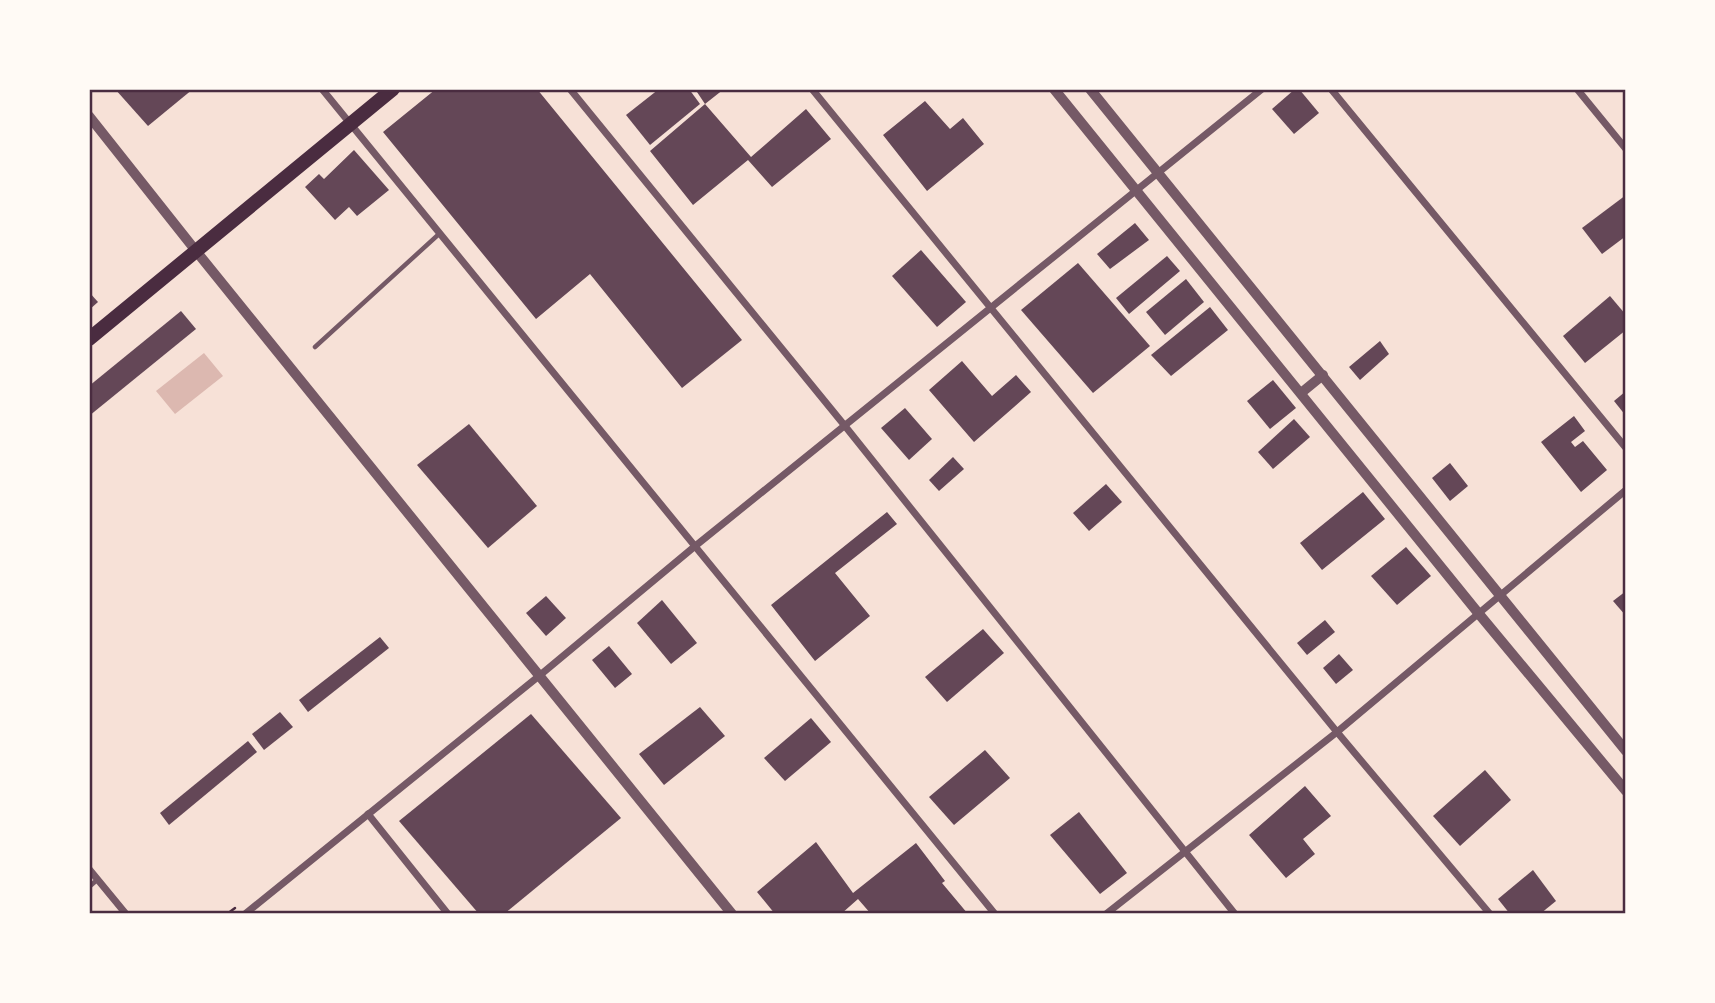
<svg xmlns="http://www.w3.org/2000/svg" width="1715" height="1003" viewBox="0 0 1715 1003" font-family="'Noto Sans',sans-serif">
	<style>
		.water { fill: #dcb8b0 }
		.building { fill: #644757 }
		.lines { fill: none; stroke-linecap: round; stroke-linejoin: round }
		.path { stroke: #4a2c40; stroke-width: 2.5 }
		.service { stroke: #755966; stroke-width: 4.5 }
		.minor { stroke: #755966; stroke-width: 7 }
		.tertiary { stroke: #755966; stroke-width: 10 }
		.primary { stroke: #4a2c40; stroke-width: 14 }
		.neatline { fill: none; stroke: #4a2c40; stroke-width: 2.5 }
	</style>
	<rect width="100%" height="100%" fill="#f7e1d7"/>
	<!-- water -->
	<path class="water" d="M204,353L223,376L175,414L156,391Z"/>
	<!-- building -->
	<g class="building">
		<path d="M115,89H193L148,126Z"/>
		<path d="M436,89H537L742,340L682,388L590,274L536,319L383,132Z"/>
		<path d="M659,89H689L700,104L650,145L626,115Z"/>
		<path d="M695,89H724L705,104L751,157L806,109L831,139L772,187L748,160L693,205L650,151L705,104Z"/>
		<path d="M1295,89H1299L1319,113L1294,134L1272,109Z"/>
		<path d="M925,101L950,129L963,118L984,144L927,191L883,135Z"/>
		<path d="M354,150L389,190L357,216L349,207L335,220L305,187L319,174L324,179Z"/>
		<path d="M1626,195V236L1602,254L1582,228Z"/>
		<path d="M1135,223L1149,240L1110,269L1097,254Z"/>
		<path d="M921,250L966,302L937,327L892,276Z"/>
		<path d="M1167,256L1180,271L1129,314L1116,298Z"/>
		<path d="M1078,263L1150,346L1093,393L1021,310Z"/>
		<path d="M1186,279L1204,302L1165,335L1146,312Z"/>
		<path d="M89,292L98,302L89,310Z"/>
		<path d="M1610,296L1626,315V330L1585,363L1563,336Z"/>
		<path d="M1210,307L1228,330L1171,376L1151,355Z"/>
		<path d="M181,311L196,329L89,416V386Z"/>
		<path d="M1380,341L1389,354L1360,380L1349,367Z"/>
		<path d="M962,361L992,396L1016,375L1031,392L974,442L929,390Z"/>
		<path d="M1273,380L1296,408L1270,429L1247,401Z"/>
		<path d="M1626,391V416L1614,401Z"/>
		<path d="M905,408L932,439L909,460L881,428Z"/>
		<path d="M1574,416L1585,431L1571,442L1575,447L1583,441L1607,470L1581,492L1541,442Z"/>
		<path d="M1294,419L1310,437L1273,469L1258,452Z"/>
		<path d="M469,424L537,506L488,548L417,465Z"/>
		<path d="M953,457L964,469L939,491L929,480Z"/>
		<path d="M1450,463L1468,486L1450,501L1432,478Z"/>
		<path d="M1106,484L1122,502L1089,531L1073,513Z"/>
		<path d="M1363,492L1385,519L1322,570L1300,543Z"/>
		<path d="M887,512L897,524L835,573L870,616L815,661L771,605Z"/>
		<path d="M1406,547L1431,576L1397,605L1371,576Z"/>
		<path d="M1626,591V616L1613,601Z"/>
		<path d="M546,596L566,618L546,636L526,613Z"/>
		<path d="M662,600L697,643L671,664L637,623Z"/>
		<path d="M1325,620L1335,632L1307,655L1297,643Z"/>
		<path d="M983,629L1004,653L947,702L925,677Z"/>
		<path d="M380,637L389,648L308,712L299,700Z"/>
		<path d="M609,646L632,674L615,688L592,660Z"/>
		<path d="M1339,654L1353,670L1336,684L1323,668Z"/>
		<path d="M700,707L725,736L664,785L639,754Z"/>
		<path d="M280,712L293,727L264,750L252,734Z"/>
		<path d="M531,714L621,818L504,914H479L399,821Z"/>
		<path d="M811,718L831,742L785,781L764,758Z"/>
		<path d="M248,741L257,752L169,825L160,813Z"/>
		<path d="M985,750L1010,778L954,825L929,797Z"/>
		<path d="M1485,770L1511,800L1460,846L1433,816Z"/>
		<path d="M1305,786L1331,816L1303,839L1315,854L1286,878L1249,835Z"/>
		<path d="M1079,812L1127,873L1100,894L1050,835Z"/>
		<path d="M816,842L853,893L916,843L945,881L942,883L968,914H871L858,899L841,914H775L757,892Z"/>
		<path d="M1533,870L1556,901L1540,914H1510L1498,899Z"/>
	</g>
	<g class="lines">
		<!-- path -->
		<path class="path" d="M227,914L235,908"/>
		<!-- service -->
		<g class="service">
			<path d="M315,347L439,234"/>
			<path d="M89,887L97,880"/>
		</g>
		<!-- minor -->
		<g class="minor">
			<path d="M322,89L995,914"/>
			<path d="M570,89L845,426L1235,914"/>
			<path d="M812,89L1337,732L1490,914"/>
			<path d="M1331,89L1626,448"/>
			<path d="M1577,89L1626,149"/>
			<path d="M368,814L448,914"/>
			<path d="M89,869L126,914"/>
			<path d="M245,914L539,676L694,547L1262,89"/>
			<path d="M1106,914L1337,732L1626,490"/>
		</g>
		<!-- tertiary -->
		<g class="tertiary">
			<path d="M1054,89L1479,614L1626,791"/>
			<path d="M1090,89L1626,751"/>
			<path d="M89,116L196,251L732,914"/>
			<path d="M1301,393L1323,375"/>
		</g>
		<!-- primary -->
		<path class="primary" d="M89,339L393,89"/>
	</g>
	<!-- border -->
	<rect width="1715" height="1003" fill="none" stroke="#fffaf5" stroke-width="182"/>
	<rect x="91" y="91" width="1533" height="821" class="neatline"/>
</svg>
